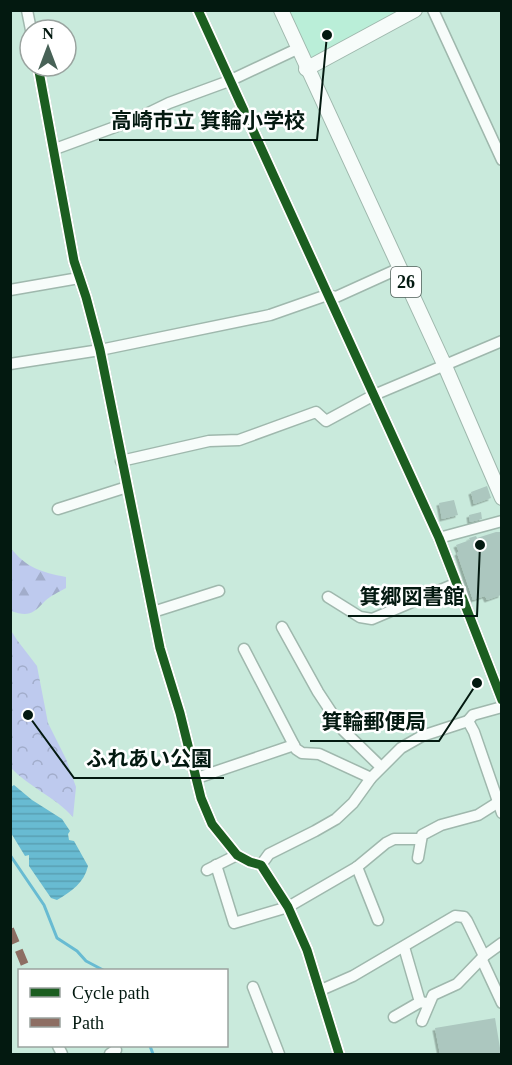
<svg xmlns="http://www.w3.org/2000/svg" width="512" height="1065" viewBox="0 0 512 1065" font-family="'Times New Roman','Noto Sans JP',serif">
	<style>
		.built { fill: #baeed8 }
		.forest { fill: url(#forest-firs) }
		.park { fill: url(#park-crowns) }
		.water { fill: url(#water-rules) }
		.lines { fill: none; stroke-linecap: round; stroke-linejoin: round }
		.stream { stroke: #68bbd2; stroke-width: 3 }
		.building { fill: #acc7bf; filter: url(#shadow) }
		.minor-casing { stroke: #9fb8ad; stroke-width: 13 }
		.major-casing { stroke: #9fb8ad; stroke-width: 16 }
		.minor { stroke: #f7fcfa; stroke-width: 10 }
		.major { stroke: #f7fcfa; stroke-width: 14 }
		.quiet { stroke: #8d6e63; stroke-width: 8; stroke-dasharray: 15 8; stroke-linecap: butt }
		.cycleway-casing { stroke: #fff; stroke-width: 13 }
		.cycleway { stroke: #1b5e20; stroke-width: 9 }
		.labels { text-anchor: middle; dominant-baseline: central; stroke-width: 5; stroke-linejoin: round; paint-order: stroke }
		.shield { fill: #fff; stroke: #4f5e58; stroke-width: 1.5 }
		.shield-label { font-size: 18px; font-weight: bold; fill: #031910 }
		.leader { fill: none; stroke: #031910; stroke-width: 2 }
		.callout-dot { fill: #031910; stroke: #fff; stroke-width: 2 }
		.callout-label { font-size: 21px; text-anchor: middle; font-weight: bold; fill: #031910; stroke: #fff; stroke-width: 5; stroke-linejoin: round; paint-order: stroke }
	</style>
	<defs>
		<pattern id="forest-firs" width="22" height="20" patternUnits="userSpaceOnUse" patternTransform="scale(1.5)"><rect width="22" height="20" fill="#becaee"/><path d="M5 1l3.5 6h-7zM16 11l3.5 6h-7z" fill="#a2adcb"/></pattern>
		<pattern id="park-crowns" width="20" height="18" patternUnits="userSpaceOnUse" patternTransform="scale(1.5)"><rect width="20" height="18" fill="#becaee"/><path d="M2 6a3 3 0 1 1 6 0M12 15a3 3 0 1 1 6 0" fill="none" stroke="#a2adcb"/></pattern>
		<pattern id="water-rules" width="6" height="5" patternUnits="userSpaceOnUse" patternTransform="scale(1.5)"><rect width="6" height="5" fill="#68bbd2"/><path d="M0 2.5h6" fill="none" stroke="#59a0b3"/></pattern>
		<filter id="shadow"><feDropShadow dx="-2.5" dy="2.5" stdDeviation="0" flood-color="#0004"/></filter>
	</defs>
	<rect width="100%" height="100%" fill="#c9eadc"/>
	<!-- built -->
	<path class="built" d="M287,11H401L309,60Z"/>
	<!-- forest -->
	<path class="forest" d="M10,547C26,568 41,572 66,577V588C59,592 50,596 45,601C33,614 28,617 11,611Z"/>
	<!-- park -->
	<path class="park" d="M10,629L17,640L37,666L48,723L66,759L76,787L73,817C55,797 29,787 11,768Z"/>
	<!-- water -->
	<path class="water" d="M14,785L32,800L62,819L70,831L68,834L69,840L74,841L88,866C84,883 72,891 57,900L51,898L29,866V855L25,856L11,833V787Z"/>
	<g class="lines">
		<!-- stream -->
		<g class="stream">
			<path d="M10,855L44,905L57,938L77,951L86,961L103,970"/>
			<path d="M150,1046L153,1054"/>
		</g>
	</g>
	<!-- building -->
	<g class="building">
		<path d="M487,486L491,498L474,504L471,492Z"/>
		<path d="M454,500L458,515L442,519L439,503Z"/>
		<path d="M481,512L482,519L470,522L469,515Z"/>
		<path d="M496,532H501V595L487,600L485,596L473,600L457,553L459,552L456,545L470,540L469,538L476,536L477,538Z"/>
		<path d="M495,1018L501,1054H440L435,1028Z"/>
	</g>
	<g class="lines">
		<defs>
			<g id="minor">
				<path d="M27,10L31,30"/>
				<path d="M198,10L439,538L502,700"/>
				<path d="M433,10L502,160"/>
				<path d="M38,66L74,261L86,297L100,350L160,648L180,713L201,798L212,824L237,855L250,862L261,865L288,907L307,950L339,1054"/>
				<path d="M55,149L134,120L169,103L229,81L297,49"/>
				<path d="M10,290L79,278"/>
				<path d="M10,364L100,350L270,315L327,295L336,297L400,268"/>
				<path d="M121,461L209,441L239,440L316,412L326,421L374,395L502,341"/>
				<path d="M58,509L127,487"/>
				<path d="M439,538L502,521"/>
				<path d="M328,597L360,617L372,619L457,583"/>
				<path d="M153,612L219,591"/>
				<path d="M282,627L318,692L343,730L381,767"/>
				<path d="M244,649L296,749L302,753L319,754L371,778"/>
				<path d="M502,707L473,715L468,721L474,732L502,813"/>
				<path d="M197,778L294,745"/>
				<path d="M418,858L422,835L441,825L478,815L497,803"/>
				<path d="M216,865L234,923L288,907L357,867L386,843L394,839H421"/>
				<path d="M261,865L269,854L315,831L336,819L353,803L371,778L401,748L422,736L468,721"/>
				<path d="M357,867L378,920"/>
				<path d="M207,870L237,855"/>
				<path d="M404,947L420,1002"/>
				<path d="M482,960L502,1003"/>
				<path d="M253,987L279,1054"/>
				<path d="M321,990L353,976L455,916L464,917L467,921L484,956"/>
				<path d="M394,1017L420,1002L426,1003"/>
				<path d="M422,1021L433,995L457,984L484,956L502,943"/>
				<path d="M58,1046L62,1054"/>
				<path d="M110,1054L116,1050"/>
			</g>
			<g id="major">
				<path d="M281,10L445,366L502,498"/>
				<path d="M306,69L415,10"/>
			</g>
		</defs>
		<!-- minor casing -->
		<use href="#minor" class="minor-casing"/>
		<!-- major casing -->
		<use href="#major" class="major-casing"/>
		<!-- minor -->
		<use href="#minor" class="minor"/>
		<!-- major -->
		<use href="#major" class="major"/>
		<!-- quiet -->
		<path class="quiet" d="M10,929L27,970"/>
		<defs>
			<g id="cycleway">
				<path d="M198,10L439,538L502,700"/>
				<path d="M38,66L74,261L86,297L100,350L160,648L180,713L201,798L212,824L237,855L250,862L261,865L288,907L307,950L339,1054"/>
			</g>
		</defs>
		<!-- cycleway casing -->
		<use href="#cycleway" class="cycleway-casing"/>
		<!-- cycleway -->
		<use href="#cycleway" class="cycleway"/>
	</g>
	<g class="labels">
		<!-- shield labels -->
		<rect class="shield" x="391" y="267" width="30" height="30" rx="4.5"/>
		<g class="shield-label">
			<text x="406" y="282">26</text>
		</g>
	</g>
	<!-- callouts -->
	<path class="leader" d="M327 35L317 140H99M480 545L477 616H348M477 683L439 741H310M28 715L74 778H224"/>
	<g class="callout-dot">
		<circle cx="327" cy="35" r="6"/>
		<circle cx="480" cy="545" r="6"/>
		<circle cx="477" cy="683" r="6"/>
		<circle cx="28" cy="715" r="6"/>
	</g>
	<g class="callout-label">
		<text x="208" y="128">高崎市立 箕輪小学校</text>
		<text x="412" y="604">箕郷図書館</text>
		<text x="374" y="729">箕輪郵便局</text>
		<text x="149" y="766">ふれあい公園</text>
	</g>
	<!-- border -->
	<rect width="512" height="1065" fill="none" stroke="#031910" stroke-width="24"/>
	<!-- legend -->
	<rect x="18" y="969" width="210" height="78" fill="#ffffff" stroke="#9aa39f" stroke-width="1.5"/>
	<rect x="30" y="988" width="30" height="9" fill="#1b5e20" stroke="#9aa39f" stroke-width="1.5"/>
	<text x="72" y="999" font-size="18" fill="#031910">Cycle path</text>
	<rect x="30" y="1018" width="30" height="9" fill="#8d6e63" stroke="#9aa39f" stroke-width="1.5"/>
	<text x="72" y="1029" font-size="18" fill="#031910">Path</text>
	<!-- north arrow -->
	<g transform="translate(48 48)"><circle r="28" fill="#ffffff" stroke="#9aa39f" stroke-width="1.5"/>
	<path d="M0-4.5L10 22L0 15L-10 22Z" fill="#486257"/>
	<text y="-9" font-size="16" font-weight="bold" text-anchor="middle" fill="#031910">N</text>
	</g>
</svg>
